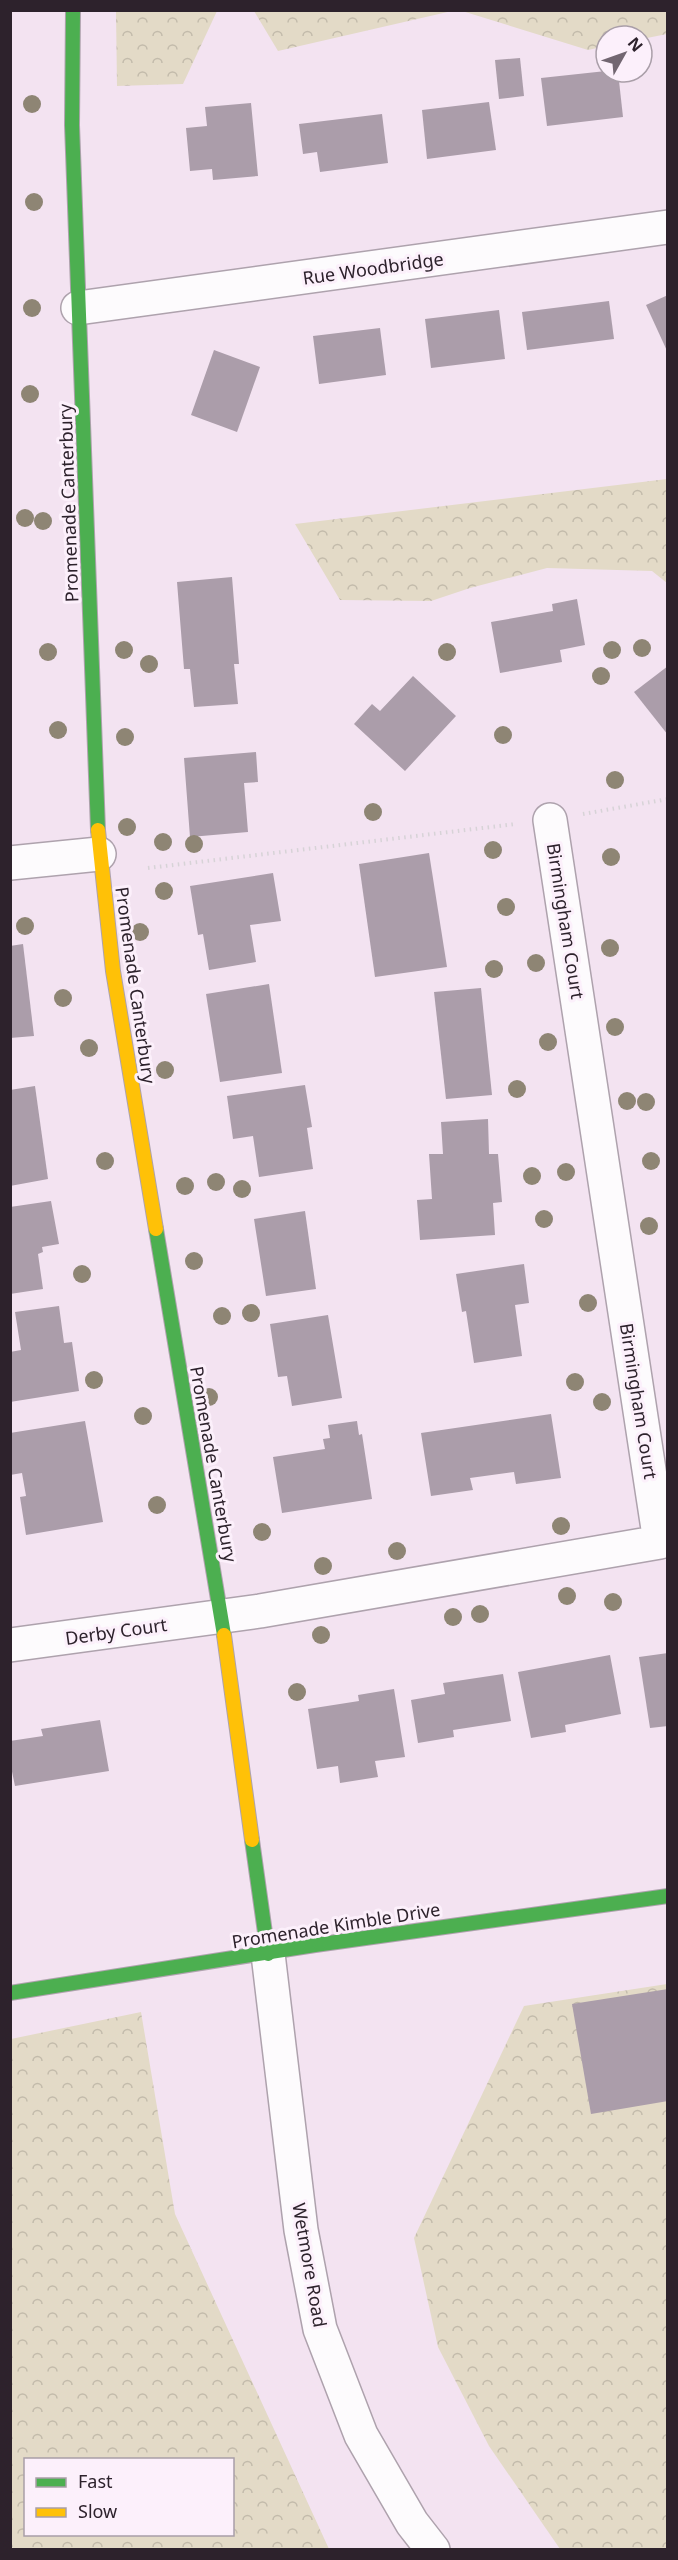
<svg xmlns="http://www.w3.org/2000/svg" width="678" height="2560" viewBox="0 0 678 2560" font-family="'Noto Sans',sans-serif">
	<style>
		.forest { fill: url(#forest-crowns); fill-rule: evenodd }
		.building { fill: #ab9daa }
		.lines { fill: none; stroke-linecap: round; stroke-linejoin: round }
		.street-casing { stroke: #aea2ad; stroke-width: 36 }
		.fast-casing { stroke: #aea2ad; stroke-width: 16 }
		.slow-casing { stroke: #aea2ad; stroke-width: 16 }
		.path { stroke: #d7d3d7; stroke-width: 4; stroke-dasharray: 1.5 4.5; stroke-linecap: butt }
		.street { stroke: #fdfbfd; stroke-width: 33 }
		.fast { stroke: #4caf50; stroke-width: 14 }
		.slow { stroke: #ffc107; stroke-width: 14 }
		.tree { fill: #8e8574 }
		.labels { text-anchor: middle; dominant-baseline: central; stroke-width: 6; stroke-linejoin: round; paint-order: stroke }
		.street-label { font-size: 18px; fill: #2d222c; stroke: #fcf0fb }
	</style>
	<defs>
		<pattern id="forest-crowns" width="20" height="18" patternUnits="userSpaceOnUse" patternTransform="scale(1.5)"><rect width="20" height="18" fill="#e3dac7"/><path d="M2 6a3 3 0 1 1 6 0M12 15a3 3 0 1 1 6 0" fill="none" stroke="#c3bbab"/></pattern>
	</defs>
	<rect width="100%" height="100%" fill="#f3e3f1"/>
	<!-- forest -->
	<g class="forest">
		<path d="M116,11V10L217,11L183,84L117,86Z"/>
		<path d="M254,11H452L278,51Z"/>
		<path d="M462,11H667V34L642,39V36H606V46L588,50Z"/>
		<path d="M667,479V583L652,571L547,568L470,588L431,601L340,600L295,524Z"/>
		<path d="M667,1984V2549H560L489,2446L438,2347L414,2238L524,2006Z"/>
		<path d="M141,2012L175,2214L329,2549H11V2039ZM26,2460H232V2534H26Z"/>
	</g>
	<!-- building -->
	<g class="building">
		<path d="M520,58L524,96L499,99L495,60Z"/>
		<path d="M606,71L618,72L623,117L547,126L541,78Z"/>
		<path d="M489,102L496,150L427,159L422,110Z"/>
		<path d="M251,103L258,176L213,180L212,169L190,171L186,128L207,126L205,107Z"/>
		<path d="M382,114L388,163L320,172L317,152L303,154L299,124Z"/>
		<path d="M668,295V353L646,305Z"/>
		<path d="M609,301L614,339L527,350L522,312Z"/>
		<path d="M499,310L505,359L431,368L425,319Z"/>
		<path d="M380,328L386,375L319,384L313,336Z"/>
		<path d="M214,350L260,367L237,432L191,415Z"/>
		<path d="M232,577L239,664H234L238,704L194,707L190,669H184L177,582Z"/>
		<path d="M577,599L585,645L560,650L562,662L500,673L491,622L553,611L552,604Z"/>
		<path d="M668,666V735L634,692Z"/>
		<path d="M413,676L456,716L405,771L354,724L372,704L380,711Z"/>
		<path d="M256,752L258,782L244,783L248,832L190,837L184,758Z"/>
		<path d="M429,853L447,967L375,977L359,864Z"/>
		<path d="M273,873L281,921L250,925L256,962L209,970L203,934L198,935L190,886Z"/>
		<path d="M23,944L34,1036L10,1038V946Z"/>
		<path d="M269,984L282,1073L220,1082L206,994Z"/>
		<path d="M481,988L492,1095L446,1099L434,992Z"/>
		<path d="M305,1085L312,1127L307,1128L313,1169L259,1177L253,1136L233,1139L227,1096Z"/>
		<path d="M35,1086L48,1179L10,1186V1090Z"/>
		<path d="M488,1119L489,1154H498L502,1202L493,1203L495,1235L420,1240L417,1200L432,1199L429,1154H443L441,1122Z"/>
		<path d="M51,1201L59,1244L42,1247L43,1252L38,1254L43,1289L10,1294V1207Z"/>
		<path d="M305,1211L316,1289L266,1296L254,1219Z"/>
		<path d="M524,1264L529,1303L515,1305L522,1356L474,1363L466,1311L462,1312L456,1274Z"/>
		<path d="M59,1306L64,1343L72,1342L79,1391L10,1402V1352L21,1350L15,1312Z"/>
		<path d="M328,1315L342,1398L292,1406L287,1376L278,1377L270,1324Z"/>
		<path d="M551,1414L561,1478L516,1484L514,1472L470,1478L473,1490L431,1496L421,1433Z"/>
		<path d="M85,1421L103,1522L26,1535L20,1497L26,1496L22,1473L10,1475V1433Z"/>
		<path d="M357,1421L359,1435L362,1434L372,1499L282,1513L273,1457L325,1449L323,1439L330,1438L328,1425Z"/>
		<path d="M668,1653V1726L650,1728L639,1657Z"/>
		<path d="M610,1655L621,1714L565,1725L566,1732L531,1738L518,1672Z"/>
		<path d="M503,1674L511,1721L453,1730L454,1737L418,1743L411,1700L445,1694L443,1683Z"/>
		<path d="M394,1689L405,1757L375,1761L378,1777L340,1783L338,1766L317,1769L308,1709L359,1701L358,1695Z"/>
		<path d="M100,1720L109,1771L15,1786L10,1762V1741L43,1736L41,1729Z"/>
		<path d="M668,1989V2101L591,2114L572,2004Z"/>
	</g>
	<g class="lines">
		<defs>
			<g id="street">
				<path d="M78,308L668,227"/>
				<path d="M10,863L99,854"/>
				<path d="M10,1645L260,1611L660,1542L550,820"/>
				<path d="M268,1954L301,2230L320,2329L361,2435L412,2523L433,2550"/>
			</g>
			<g id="fast">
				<path d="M73,10L72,125L98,830"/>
				<path d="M156,1229L224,1635"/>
				<path d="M252,1840L268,1954"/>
				<path d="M10,1993L315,1945L668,1896"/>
			</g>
			<g id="slow">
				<path d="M98,830L113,971L156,1229"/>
				<path d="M224,1635L252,1840"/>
			</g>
		</defs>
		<!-- street casing -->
		<use href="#street" class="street-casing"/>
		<!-- fast casing -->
		<use href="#fast" class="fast-casing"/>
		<!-- slow casing -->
		<use href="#slow" class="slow-casing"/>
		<!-- path -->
		<g class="path">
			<path d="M583,814L668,799"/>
			<path d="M148,868L516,824"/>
		</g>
		<!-- street -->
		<use href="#street" class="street"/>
		<!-- fast -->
		<use href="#fast" class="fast"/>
		<!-- slow -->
		<use href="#slow" class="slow"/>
	</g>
	<!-- trees -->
	<g class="tree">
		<circle cx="32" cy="104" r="9"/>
		<circle cx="34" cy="202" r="9"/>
		<circle cx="32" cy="308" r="9"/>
		<circle cx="30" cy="394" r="9"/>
		<circle cx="25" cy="518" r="9"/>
		<circle cx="43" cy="521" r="9"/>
		<circle cx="642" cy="648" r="9"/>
		<circle cx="124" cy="650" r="9"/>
		<circle cx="612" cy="650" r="9"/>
		<circle cx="48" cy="652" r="9"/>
		<circle cx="447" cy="652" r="9"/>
		<circle cx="149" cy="664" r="9"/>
		<circle cx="601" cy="676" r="9"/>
		<circle cx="58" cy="730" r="9"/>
		<circle cx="503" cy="735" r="9"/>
		<circle cx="125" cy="737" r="9"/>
		<circle cx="615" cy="780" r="9"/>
		<circle cx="373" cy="812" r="9"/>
		<circle cx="127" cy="827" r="9"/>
		<circle cx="163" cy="842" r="9"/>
		<circle cx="194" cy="844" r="9"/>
		<circle cx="493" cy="850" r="9"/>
		<circle cx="611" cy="857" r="9"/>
		<circle cx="164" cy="891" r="9"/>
		<circle cx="506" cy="907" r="9"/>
		<circle cx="25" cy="926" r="9"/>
		<circle cx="140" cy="932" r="9"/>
		<circle cx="610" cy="948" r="9"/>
		<circle cx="536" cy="963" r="9"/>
		<circle cx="494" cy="969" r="9"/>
		<circle cx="63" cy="998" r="9"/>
		<circle cx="615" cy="1027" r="9"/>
		<circle cx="548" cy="1042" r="9"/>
		<circle cx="89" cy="1048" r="9"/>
		<circle cx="165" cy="1070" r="9"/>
		<circle cx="517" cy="1089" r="9"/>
		<circle cx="627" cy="1101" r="9"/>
		<circle cx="646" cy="1102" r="9"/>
		<circle cx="105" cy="1161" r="9"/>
		<circle cx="651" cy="1161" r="9"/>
		<circle cx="566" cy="1172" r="9"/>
		<circle cx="532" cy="1176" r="9"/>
		<circle cx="216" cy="1182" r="9"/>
		<circle cx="185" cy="1186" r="9"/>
		<circle cx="242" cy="1189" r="9"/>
		<circle cx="544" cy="1219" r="9"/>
		<circle cx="649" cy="1226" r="9"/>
		<circle cx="194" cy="1261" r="9"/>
		<circle cx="82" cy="1274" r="9"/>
		<circle cx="588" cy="1303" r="9"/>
		<circle cx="251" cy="1313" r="9"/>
		<circle cx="222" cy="1316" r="9"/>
		<circle cx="94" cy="1380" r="9"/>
		<circle cx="575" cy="1382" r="9"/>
		<circle cx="209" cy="1397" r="9"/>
		<circle cx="602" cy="1402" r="9"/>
		<circle cx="143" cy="1416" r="9"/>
		<circle cx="157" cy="1505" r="9"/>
		<circle cx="561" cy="1526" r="9"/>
		<circle cx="262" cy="1532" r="9"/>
		<circle cx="397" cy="1551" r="9"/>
		<circle cx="323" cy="1566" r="9"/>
		<circle cx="567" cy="1596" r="9"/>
		<circle cx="613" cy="1602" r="9"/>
		<circle cx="480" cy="1614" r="9"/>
		<circle cx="453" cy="1617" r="9"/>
		<circle cx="321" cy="1635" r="9"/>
		<circle cx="297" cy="1692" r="9"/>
	</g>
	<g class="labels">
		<!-- street labels -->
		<g class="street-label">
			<text transform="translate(373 268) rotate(-8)">Rue Woodbridge</text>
			<text transform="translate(68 503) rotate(-92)">Promenade Canterbury</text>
			<text transform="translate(566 921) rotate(81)">Birmingham Court</text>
			<text transform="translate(136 985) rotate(82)">Promenade Canterbury</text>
			<text transform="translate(639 1401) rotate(81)">Birmingham Court</text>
			<text transform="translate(214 1464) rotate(80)">Promenade Canterbury</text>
			<text transform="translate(116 1631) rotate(-8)">Derby Court</text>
			<text transform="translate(336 1925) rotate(-9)">Promenade Kimble Drive</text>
			<text transform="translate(310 2265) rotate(80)">Wetmore Road</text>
		</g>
	</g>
	<!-- border -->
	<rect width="678" height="2560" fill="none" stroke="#2d222c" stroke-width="24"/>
	<!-- legend -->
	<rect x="24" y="2458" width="210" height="78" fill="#fcf0fb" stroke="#a99ea8" stroke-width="1.5"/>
	<rect x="36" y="2478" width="30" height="9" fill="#4caf50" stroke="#a99ea8" stroke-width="1.5"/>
	<text x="78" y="2488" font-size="18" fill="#2d222c">Fast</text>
	<rect x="36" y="2508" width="30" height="9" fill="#ffc107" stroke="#a99ea8" stroke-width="1.5"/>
	<text x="78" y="2518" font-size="18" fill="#2d222c">Slow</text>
	<!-- north arrow -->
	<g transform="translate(624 54) rotate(50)"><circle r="28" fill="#fcf0fb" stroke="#a99ea8" stroke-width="1.5"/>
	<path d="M0-4.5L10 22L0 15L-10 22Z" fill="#726671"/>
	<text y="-9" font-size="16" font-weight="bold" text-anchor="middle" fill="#2d222c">N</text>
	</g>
</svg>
